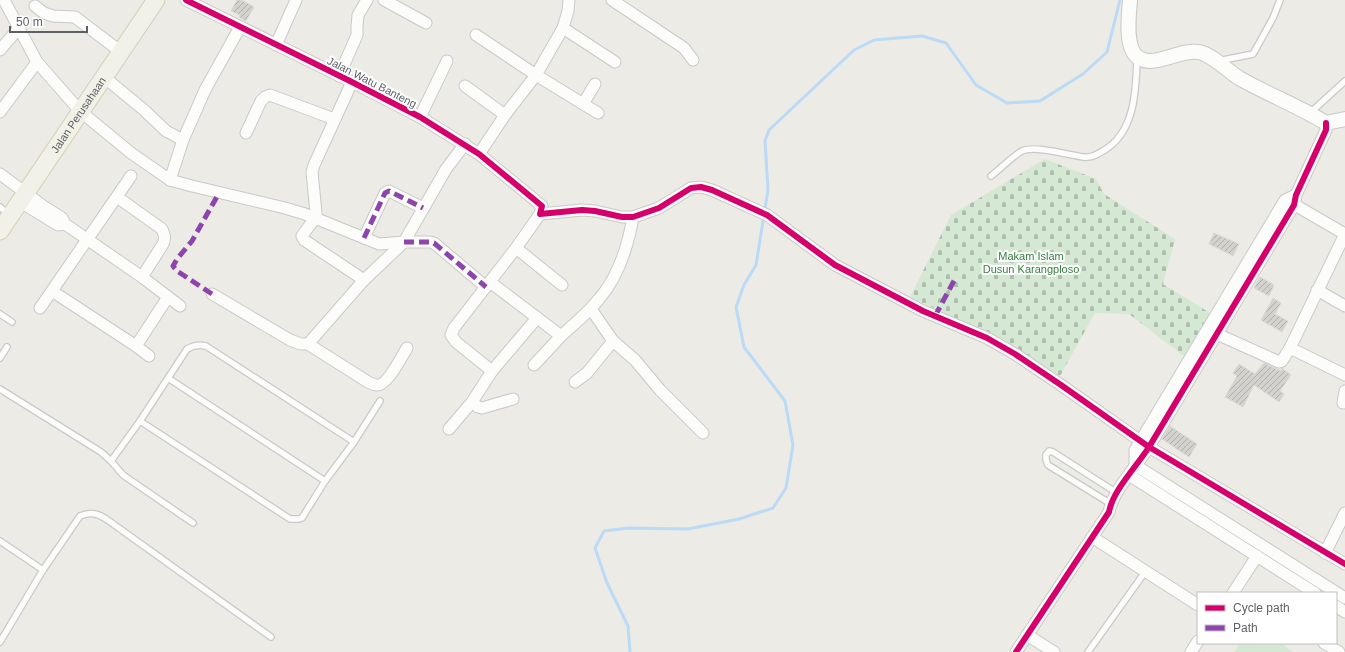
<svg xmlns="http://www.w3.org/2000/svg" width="1345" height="652" viewBox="0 0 1345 652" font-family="Arial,sans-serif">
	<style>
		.cemetery { fill: url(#cemetery-stones) }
		.pitch { fill: #d4e8d3 }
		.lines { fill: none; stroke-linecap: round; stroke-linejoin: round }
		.stream { stroke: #bbdaf6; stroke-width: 3 }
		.building { fill: url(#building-hatch); stroke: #dcdad6 }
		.service-casing { stroke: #c9c9c9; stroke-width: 8 }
		.minor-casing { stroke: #c9c9c9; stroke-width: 13 }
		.tertiary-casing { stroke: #c9c9c9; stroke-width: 16 }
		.primary-casing { stroke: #d3cdb5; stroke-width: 19 }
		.service { stroke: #fcfcfb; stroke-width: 5.5 }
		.minor { stroke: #fcfcfb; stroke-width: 11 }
		.tertiary { stroke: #fcfcfb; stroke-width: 14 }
		.primary { stroke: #f2f1e8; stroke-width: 17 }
		.quiet { stroke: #8e44ad; stroke-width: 5; stroke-dasharray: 10 5; stroke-linecap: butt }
		.cycleway-casing { stroke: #fff; stroke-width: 8 }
		.cycleway { stroke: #d6006c; stroke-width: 6 }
		.labels { text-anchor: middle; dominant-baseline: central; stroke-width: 4; stroke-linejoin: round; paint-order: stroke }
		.street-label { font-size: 11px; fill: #5c5f64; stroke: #fff }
		.park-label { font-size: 11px; fill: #36813e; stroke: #fff }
	</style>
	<defs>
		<pattern id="cemetery-stones" width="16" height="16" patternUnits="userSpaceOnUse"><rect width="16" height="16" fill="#d4e8d3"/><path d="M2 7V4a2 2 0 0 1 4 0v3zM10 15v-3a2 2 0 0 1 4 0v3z" fill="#afbfaf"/></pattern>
		<pattern id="building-hatch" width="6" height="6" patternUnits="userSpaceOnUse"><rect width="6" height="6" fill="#d3d2cf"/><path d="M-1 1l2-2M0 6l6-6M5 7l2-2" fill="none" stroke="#aeaeac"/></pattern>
	</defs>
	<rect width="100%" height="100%" fill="#ecebe6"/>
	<!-- cemetery -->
	<path class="cemetery" d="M1045,159L1096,179L1104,194L1175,239L1163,284L1210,313L1185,357L1129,314L1095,313L1060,376L988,333L910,297L951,215Z"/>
	<!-- pitch -->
	<path class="pitch" d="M1240,643H1280L1293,652H1234Z"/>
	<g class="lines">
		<!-- stream -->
		<path class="stream" d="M630,652L628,626L607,583L595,548L604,531L629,528L688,529L739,519L773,508L786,488L793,445L785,401L744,347L736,307L744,285L756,265L768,190L765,141L769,130L854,50L874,40L922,36L946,43L976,85L1007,103L1040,101L1083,74L1107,52L1120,0"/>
	</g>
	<!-- building -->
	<g class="building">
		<path d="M237,0H242L254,7L246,21L239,17L240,15L231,11Z"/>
		<path d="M1214,233L1239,244L1233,256L1209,244Z"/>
		<path d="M1260,277L1274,285L1269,296L1254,288Z"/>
		<path d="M1273,298L1281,303L1275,314L1288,321L1282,332L1261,320Z"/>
		<path d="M1264,363L1281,371L1282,368L1291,375L1280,391L1284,394L1279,402L1254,385L1243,407L1225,397L1237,376L1233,373L1239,364L1255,374Z"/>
		<path d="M1170,426L1197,444L1189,457L1162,439Z"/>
	</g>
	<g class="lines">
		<defs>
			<g id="service">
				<path d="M1218,61L1253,54L1273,18L1280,0"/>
				<path d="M1310,113L1345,81"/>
				<path d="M991,176C998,171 1015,154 1022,151C1035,145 1068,155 1083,157C1091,158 1096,155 1103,151C1135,133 1136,91 1137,58"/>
				<path d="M0,207L8,214"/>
				<path d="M0,314L12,322"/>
				<path d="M0,358L7,347"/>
				<path d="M168,378L325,481"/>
				<path d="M0,389L101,452L111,461L140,421L187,349C194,345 199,344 206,346L354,442"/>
				<path d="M140,421L290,519H299L302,518L325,481L354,442L380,401"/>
				<path d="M111,461L123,475L193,523"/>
				<path d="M1111,504L1048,465L1046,460V455L1049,451L1053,452L1117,493"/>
				<path d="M0,541L43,570"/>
				<path d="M0,642L43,570L80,516C92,511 99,514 109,521L271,637"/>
				<path d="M1088,652L1145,572"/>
			</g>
			<g id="minor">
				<path d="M4,0L37,62L80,111L131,153L170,180L192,186L285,208L305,214L379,244L404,242H430L434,243L486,287"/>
				<path d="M186,0L352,82L420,117L479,154L542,206L540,214L582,210L595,211L622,217H633L659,208L691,188L701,187L712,190L767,215L835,265L923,311L987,338L1015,354L1061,385L1149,447L1345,564"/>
				<path d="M384,0L426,23"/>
				<path d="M612,0L684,48L693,60"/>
				<path d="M35,6L44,13L53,16L75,17L121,52"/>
				<path d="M563,28L615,62"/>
				<path d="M476,35L536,75L598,113"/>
				<path d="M276,45L296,0"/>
				<path d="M0,50L19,28"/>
				<path d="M339,76L357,35V27L358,15L367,0"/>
				<path d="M104,77L144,110L166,131L183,140"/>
				<path d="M352,82L314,165L312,172L316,213L315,218L302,236L304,240L364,280"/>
				<path d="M465,86L505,115"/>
				<path d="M583,104L595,84"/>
				<path d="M0,112L37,62"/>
				<path d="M420,117L447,61"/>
				<path d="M246,133L261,101L265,97L270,95L334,119"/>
				<path d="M479,154L505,115L536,75L563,28L568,11L569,0"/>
				<path d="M0,174L43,206L62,218L65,224L142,277L180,306"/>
				<path d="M170,180L183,140L205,90L240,27"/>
				<path d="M117,197L162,229C164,234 166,238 163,244L142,277"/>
				<path d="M19,201L58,225L65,224"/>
				<path d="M1288,201L1345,234"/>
				<path d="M364,238L385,193L389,191L423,208"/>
				<path d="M516,248L562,285"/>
				<path d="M490,282L561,336C574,324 588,313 599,299C619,276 628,246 633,217"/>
				<path d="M1317,290L1345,306"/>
				<path d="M52,291L136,346L149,356"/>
				<path d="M212,294L290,340L301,344H308L364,280L404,242L446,169L465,144"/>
				<path d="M40,308L131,176"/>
				<path d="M591,309L613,341L635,360L660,390L703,433"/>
				<path d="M1217,334L1279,362L1282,361L1290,348L1345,234"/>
				<path d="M308,344L368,382C370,383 374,385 377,385C387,386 402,356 407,348"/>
				<path d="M136,346L168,297"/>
				<path d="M1290,348L1345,375"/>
				<path d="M534,365L561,336"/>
				<path d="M492,371L456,342L451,335L454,328L516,248L540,214"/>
				<path d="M575,382L587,373L613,341"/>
				<path d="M472,402L478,407L482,408L513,399"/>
				<path d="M1343,403L1345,391"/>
				<path d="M449,429L472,402L492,371L537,318"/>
				<path d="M1135,465V450L1285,200L1296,195"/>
				<path d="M1135,465L1345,598"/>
				<path d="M1129,475L1315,593"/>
				<path d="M1092,537L1198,605"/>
				<path d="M1325,553L1345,513"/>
				<path d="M1233,593L1257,556"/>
				<path d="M1336,606L1345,612"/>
				<path d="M1027,635L1054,652"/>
				<path d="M1324,643L1339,652"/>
				<path d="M1016,652L1109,512C1113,490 1137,466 1149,447L1294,205L1296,195L1326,130V123"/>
				<path d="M1191,652L1198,641"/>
			</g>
			<path id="tertiary" d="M1130,0C1129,15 1124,49 1139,58C1154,68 1180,49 1198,52C1210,53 1228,71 1239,78C1267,94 1298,106 1326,123L1345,119"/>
			<g id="primary">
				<path id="s1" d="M0,231L156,0"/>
			</g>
		</defs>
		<!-- service casing -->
		<use href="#service" class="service-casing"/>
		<!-- minor casing -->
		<use href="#minor" class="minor-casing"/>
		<!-- tertiary casing -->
		<use href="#tertiary" class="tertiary-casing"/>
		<!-- primary casing -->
		<use href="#primary" class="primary-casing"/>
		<!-- service -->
		<use href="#service" class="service"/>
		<!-- minor -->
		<use href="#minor" class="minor"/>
		<!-- tertiary -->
		<use href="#tertiary" class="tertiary"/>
		<!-- primary -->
		<use href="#primary" class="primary"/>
		<!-- quiet -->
		<g class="quiet">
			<path d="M364,238L385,193L389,191L423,208"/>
			<path d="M404,242H430L434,243L486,287"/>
			<path d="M212,294L177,271L173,266L177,259L192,241L219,193"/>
			<path d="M935,316L955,279"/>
		</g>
		<defs>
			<g id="cycleway">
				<path d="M186,0L352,82L420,117L479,154L542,206L540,214L582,210L595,211L622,217H633L659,208L691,188L701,187L712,190L767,215L835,265L923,311L987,338L1015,354L1061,385L1149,447L1345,564"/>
				<path d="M1016,652L1109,512C1113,490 1137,466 1149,447L1294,205L1296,195L1326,130V123"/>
			</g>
		</defs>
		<!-- cycleway casing -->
		<use href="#cycleway" class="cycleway-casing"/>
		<!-- cycleway -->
		<use href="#cycleway" class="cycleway"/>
	</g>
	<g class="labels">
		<!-- street labels -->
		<g class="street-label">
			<text transform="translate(372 82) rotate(27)">Jalan Watu Banteng</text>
			<text stroke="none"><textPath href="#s1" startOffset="140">Jalan Perusahaan</textPath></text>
		</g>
		<!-- park labels -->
		<g class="park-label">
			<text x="1031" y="256">Makam Islam<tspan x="1031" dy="13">Dusun Karangploso</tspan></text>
		</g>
	</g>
	<!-- legend -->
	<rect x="1197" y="592" width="140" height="52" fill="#ffffff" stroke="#bebfc1"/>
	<rect x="1205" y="605" width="20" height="6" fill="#d6006c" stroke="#bebfc1"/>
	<text x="1233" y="612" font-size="12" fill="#5c5f64">Cycle path</text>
	<rect x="1205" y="625" width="20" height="6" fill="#8e44ad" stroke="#bebfc1"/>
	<text x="1233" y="632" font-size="12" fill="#5c5f64">Path</text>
	<!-- scale -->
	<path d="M10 26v6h77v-6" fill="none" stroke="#5c5f64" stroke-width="2"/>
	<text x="16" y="26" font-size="12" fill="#5c5f64" stroke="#ffffff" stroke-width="3" paint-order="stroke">50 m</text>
</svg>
